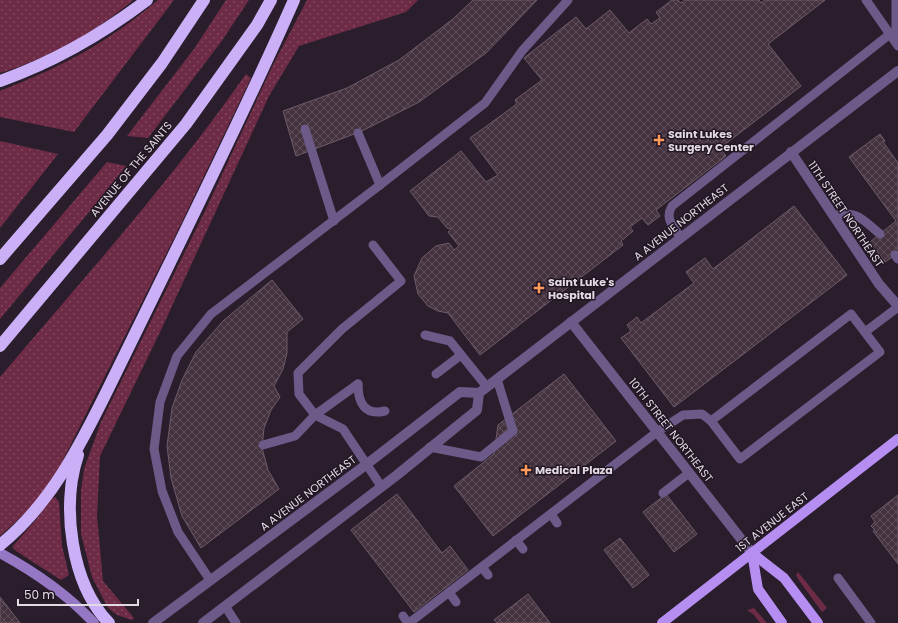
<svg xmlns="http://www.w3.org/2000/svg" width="898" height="623" viewBox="0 0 898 623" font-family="Poppins,sans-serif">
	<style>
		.grass { fill: url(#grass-dots) }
		.garden { fill: #6e2b46 }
		.building { fill: url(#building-cross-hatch); stroke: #6f5b69 }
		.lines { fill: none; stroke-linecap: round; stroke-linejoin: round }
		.service { stroke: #6c5a89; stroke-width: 9 }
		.minor { stroke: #6c5a89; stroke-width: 10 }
		.tertiary { stroke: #6c5a89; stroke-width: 10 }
		.secondary { stroke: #9677c4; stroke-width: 10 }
		.primary { stroke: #b68ef1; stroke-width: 10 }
		.motorway { stroke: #cbb0f7; stroke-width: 12 }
		.poi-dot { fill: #fe9b59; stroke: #211523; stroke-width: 1.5 }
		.labels { text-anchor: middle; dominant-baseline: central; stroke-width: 3; stroke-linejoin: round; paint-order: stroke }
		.poi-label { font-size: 11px; font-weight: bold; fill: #e1d9e3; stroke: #211523; text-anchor: start }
		.street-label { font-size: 11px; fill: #e1d9e3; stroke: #211523 }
	</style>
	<defs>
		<pattern id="grass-dots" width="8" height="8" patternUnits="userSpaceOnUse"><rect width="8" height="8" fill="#6e2b46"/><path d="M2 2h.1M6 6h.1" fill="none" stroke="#824961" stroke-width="1.8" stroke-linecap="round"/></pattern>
		<pattern id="building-cross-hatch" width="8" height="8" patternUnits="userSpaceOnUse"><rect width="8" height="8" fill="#44323e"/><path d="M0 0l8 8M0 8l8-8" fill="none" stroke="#5f4f5a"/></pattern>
	</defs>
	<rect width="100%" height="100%" fill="#2a1e2d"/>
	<!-- grass -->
	<g class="grass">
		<path d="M0,0H133C96,32 47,59 0,73Z"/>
		<path d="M158,0H174L74,132L0,117V91C63,66 106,44 158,0Z"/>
		<path d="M226,0H249L221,42L148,138L127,136L194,49Z"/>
		<path d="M307,0H418L406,12L299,46L269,96L161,330L100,456L97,516L103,581L134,618L132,620L117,615L108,608L92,577L81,534V491L84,469L101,422L206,209L273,65Z"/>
		<path d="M246,74L251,78L178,230L59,468L33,506L0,536V377C84,278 171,181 246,74Z"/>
		<path d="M0,141L58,154L0,228Z"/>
		<path d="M107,162L126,166L89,212L0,319V288Z"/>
		<path d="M55,497L59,502L62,546L69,575L61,580L16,551L12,547L35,521L51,499Z"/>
	</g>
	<!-- garden -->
	<g class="garden">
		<path d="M798,572L827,608L822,612L798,579L796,575Z"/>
		<path d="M754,608L767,623H760L754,615L747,610Z"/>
	</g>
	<!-- building -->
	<g class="building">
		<path d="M473,0H537L486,53L419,102L362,131L296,156L283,111L347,88L399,60L453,19Z"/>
		<path d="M672,0H678L681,3L685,0H759L761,3L765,0H825L768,44L801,86L720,148L726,156L656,210L660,216L648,225L642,218L630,227L633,231L621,241L623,245L480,355L448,313L438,311L428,306L418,294L414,276L422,258L436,246L449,243L454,250L459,246L448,232L451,229L447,228L438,217L429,216L410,191L461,151L486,182L498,175L470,138L517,104L515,100L542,80L524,58L576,17L586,29L610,10L629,33L647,19L651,24L660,18L656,12Z"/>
		<path d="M880,134L885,141L883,142L898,163V253L885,262L870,242L896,221L849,157Z"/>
		<path d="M794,206L847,275L674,407L621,338L631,331L627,325L637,317L641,323L694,283L686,272L705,258L713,269Z"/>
		<path d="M272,280L303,319L287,332V353L283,369L274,386L280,397L271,410L264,428L262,448L268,470L279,489L201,548L182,516L171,478L167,446L172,408L182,380L196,352L223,321Z"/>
		<path d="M564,374L616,441L493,536L454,486L494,454L498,425Z"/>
		<path d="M397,494L442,553L450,546L468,570L414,612L351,530Z"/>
		<path d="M666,494L697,534L674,552L643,512Z"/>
		<path d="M898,495V564L873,531L875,530L871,526L875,522L871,516Z"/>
		<path d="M620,538L649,575L633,588L604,550Z"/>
		<path d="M528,594L550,623H497L494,620Z"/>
		<path d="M0,597L20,623H0Z"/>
	</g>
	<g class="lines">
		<!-- service -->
		<g class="service">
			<path d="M866,0L898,46"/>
			<path d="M896,42V1L898,0"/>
			<path d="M305,129L334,221"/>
			<path d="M358,133L380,185"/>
			<path d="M833,216C856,209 863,220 880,234"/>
			<path d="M681,238C674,227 664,219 672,206L890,34"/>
			<path d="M373,245L401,281L342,329L298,373L299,394L315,415L343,429L381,486"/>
			<path d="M895,255L898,259"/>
			<path d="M851,314L880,352L740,459L711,421Z"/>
			<path d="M865,332L898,307"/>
			<path d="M425,335L450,341L487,387"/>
			<path d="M436,374L461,355"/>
			<path d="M358,384C358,402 364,416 385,411"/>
			<path d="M263,445L295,436L315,415L358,384"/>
			<path d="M430,447L481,457L513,431L497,379"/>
			<path d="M663,493L689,473"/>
			<path d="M551,514L557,523"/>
			<path d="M516,540L523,549"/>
			<path d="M482,567L488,575"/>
			<path d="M838,578L871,623"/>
			<path d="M210,580L178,532L162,491L154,449L160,402L177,356L211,314L380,185L485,103L522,51L568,0"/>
			<path d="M449,592L456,602"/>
			<path d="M225,606L236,623"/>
			<path d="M403,616L408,623"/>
			<path d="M409,623L657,432L683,415L702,414L711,421"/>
		</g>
		<!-- minor -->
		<g class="minor">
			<path d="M791,152L879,284L898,306"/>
			<path d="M571,322L752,553"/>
		</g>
		<!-- tertiary -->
		<g class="tertiary">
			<path d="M153,623L367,464L460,392L479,393L898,71"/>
			<path d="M203,623L397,475L477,410L479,393"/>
		</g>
		<!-- secondary -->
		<path class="secondary" d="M0,553C35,572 67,594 94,623"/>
		<!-- primary -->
		<g class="primary">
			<path d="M752,553L784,578L818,623"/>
			<path d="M752,553L758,589L782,623"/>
			<path d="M662,623L898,439"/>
		</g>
		<!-- motorway -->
		<g class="motorway">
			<path d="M0,81C54,62 101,35 147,0"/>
			<path d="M0,259L107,135L162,63L204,0"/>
			<path d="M0,346L186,124L257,25L271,0"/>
			<path d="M78,455C61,506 71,584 109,623"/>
			<path d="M0,545C51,504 81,444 109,387C125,355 140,323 156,291C203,195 251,98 294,0"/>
		</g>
	</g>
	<!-- markers -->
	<g class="poi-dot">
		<path d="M657 134h4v4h4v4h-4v4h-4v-4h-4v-4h4z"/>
		<path d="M537 282h4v4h4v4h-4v4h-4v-4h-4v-4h4z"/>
		<path d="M524 464h4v4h4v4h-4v4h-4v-4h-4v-4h4z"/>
	</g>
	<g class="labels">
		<!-- poi labels -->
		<g class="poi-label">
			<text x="668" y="134">Saint Lukes<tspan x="668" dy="13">Surgery Center</tspan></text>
			<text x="548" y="282">Saint Luke's<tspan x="548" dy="13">Hospital</tspan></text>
			<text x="535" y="470">Medical Plaza</text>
		</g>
		<!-- street labels -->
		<g class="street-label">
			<text transform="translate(131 169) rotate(-50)">AVENUE OF THE SAINTS</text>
			<text transform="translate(846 214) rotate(56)">11TH STREET NORTHEAST</text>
			<text transform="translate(681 222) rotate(-38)">A AVENUE NORTHEAST</text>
			<text transform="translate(671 430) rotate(52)">10TH STREET NORTHEAST</text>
			<text transform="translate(308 493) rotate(-37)">A AVENUE NORTHEAST</text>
			<text transform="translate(772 522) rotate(-38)">1ST AVENUE EAST</text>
		</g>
	</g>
	<!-- scale -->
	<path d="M18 599v6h120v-6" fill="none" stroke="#e1d9e3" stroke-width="2"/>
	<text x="24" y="599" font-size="12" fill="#e1d9e3" stroke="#211523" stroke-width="3" paint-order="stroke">50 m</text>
</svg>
